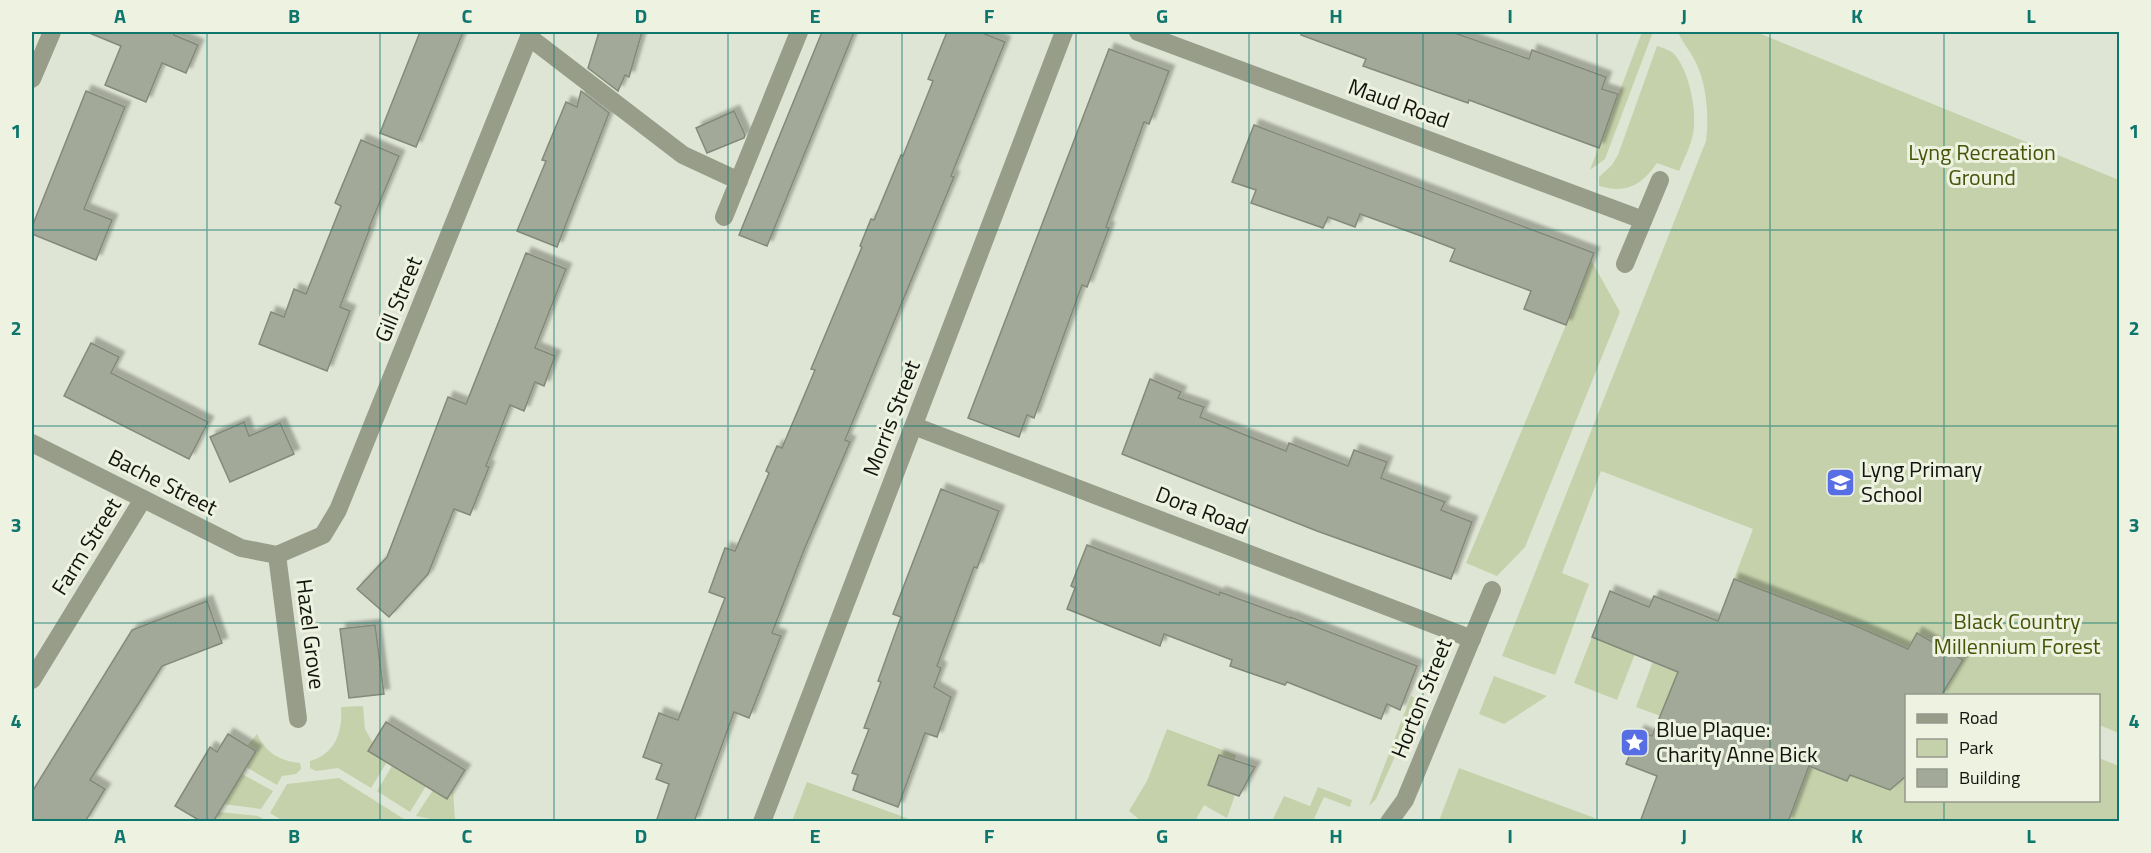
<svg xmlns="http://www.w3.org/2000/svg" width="2151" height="853" viewBox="0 0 2151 853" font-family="'Titillium Web',sans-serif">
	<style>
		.green { fill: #c5d1aa; fill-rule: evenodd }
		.building { fill: #a3a998; stroke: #848979; stroke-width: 1.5; filter: url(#shadow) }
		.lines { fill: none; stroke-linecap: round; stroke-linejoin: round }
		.minor { stroke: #979d89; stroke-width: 18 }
		.grid { fill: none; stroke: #0f766e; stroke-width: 1.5; stroke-opacity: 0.55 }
		.labels { text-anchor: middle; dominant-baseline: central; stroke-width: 6; stroke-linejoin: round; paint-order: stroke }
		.street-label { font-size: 22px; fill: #11130d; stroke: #edf2e1 }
		.park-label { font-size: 22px; fill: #455408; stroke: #edf2e1 }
		.poi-label { font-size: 22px; fill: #11130d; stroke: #edf2e1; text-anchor: start }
		.neatline { fill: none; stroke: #0f766e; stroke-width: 2 }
		.grid-label { font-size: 20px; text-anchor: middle; font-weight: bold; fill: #0f766e }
	</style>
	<defs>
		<filter id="shadow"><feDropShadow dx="5.5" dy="-5.5" stdDeviation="1.5" flood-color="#0004"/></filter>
	</defs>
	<rect width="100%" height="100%" fill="#dfe5d4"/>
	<!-- green -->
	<g class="green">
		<path d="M1642,32H1653L1605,159L1590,170Z"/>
		<path d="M1678,32H1756L2119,180V733L2099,725L2098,696L1911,695L1863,629L1734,579L1753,529L1601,471L1562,573L1589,584L1555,675L1502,656L1706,141C1709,118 1707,87 1697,65C1692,53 1683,44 1678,32ZM1918,633L1962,660L1911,644Z"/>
		<path d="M1657,46C1663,48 1670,50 1674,54C1688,69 1696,106 1694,126C1693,142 1685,157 1679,171L1657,163C1641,186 1626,194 1599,186V177L1612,165L1618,155Z"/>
		<path d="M1591,260L1620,312L1525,547L1497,576L1466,563L1566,325Z"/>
		<path d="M1592,637L1635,654L1617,700L1574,683Z"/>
		<path d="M1653,661L1678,671L1662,711L1666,718L1636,707Z"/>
		<path d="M1494,676L1547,696L1504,724L1479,714Z"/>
		<path d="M1411,696L1420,700L1376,799L1369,806Z"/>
		<path d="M363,706L365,729L373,743L368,751L387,762L371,788L338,768L316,771L310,768V761C335,754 343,732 341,707Z"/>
		<path d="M1824,728L1837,733L1822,771L1848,781L1852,768L1857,741L1906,760V800H2098L2099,758L2119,766V821L1788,822ZM1898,769L1900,782L1890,790L1877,785Z"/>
		<path d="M1167,729L1236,755L1235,760L1219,755L1209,784L1235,795L1227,818L1204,805L1195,821H1141L1129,811L1147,781Z"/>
		<path d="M257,734C266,753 280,761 300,763L301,769L296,774L282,776L277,785L246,767L247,746Z"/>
		<path d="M392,766L426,786L410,812L377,791Z"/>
		<path d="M1459,768L1595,818L1594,821H1439Z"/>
		<path d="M242,774L273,791L261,809L223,804Z"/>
		<path d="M339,778L404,819L403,821H283L270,813L287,784Z"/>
		<path d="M807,782L915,821H792Z"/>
		<path d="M1318,787L1352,800L1350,807L1324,797L1313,821H1272L1284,796L1310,806Z"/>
		<path d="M433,790L447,799L453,790L455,821H440L416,816Z"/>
		<path d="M219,812L258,816L265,820L264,822H213Z"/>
	</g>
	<!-- building -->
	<g class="building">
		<path d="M87,32H175L174,35L198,45L186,73L162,63L146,102L105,85L121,46Z"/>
		<path d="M420,32H463L416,147L380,133Z"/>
		<path d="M599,32H642L629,77L625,75L618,91L588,68Z"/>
		<path d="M822,32H854L767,246L739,235Z"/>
		<path d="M947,32H980L1005,42L951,176L954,177L845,440L850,442L804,550L772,633L781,636L749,718L734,712L694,822H656L669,784L656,779L662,764L643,757L659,713L678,720L725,598L709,592L725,548L735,551L769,473L766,471L777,446L782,448L815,370L811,369L862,247L860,246L871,219L874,220L901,155L903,156L933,81L928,79Z"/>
		<path d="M1301,32H1452L1529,59L1532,50L1606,77L1602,89L1618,94L1599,148L1469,100L1468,103L1363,66L1366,59L1301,35Z"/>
		<path d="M1109,49L1169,71L1149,124L1144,122L1106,227L1109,228L1087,287L1082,285L1034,418L1027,415L1019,437L968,418Z"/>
		<path d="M86,91L125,107L84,209L112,220L96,260L32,234V227Z"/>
		<path d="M581,91L609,113L557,247L517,231L546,161L542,160L566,102L577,107Z"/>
		<path d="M734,111L745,135L744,138L707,153L696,128Z"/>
		<path d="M1254,125L1594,253L1566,325L1524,309L1531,291L1450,261L1455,249L1424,237L1360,214L1355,227L1328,217L1323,228L1251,203L1256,190L1232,182Z"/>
		<path d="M361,140L399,156L369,228H370L340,307L350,311L327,371L259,344L271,312L284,317L294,289L306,294L341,206L335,203Z"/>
		<path d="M526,253L566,269L535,348L555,356L544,386L535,382L524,411L510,405L486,466L489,467L470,515L454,509L428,574L389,617L357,589L387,557L448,397L466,404Z"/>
		<path d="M91,343L119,357L111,373L208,422L189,459L64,396Z"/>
		<path d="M1150,379L1181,392L1178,398L1204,407L1200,417L1286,451L1289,443L1348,466L1354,450L1387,462L1381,478L1445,502L1441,510L1472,522L1451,579L1317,531L1122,454Z"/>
		<path d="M244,422L249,436L280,423L294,454L230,482L210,437Z"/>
		<path d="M941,489L999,511L977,568L974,567L937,666L941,668L934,687L951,697L937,737L925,733L898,807L853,790L858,775L852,773L869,729L864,728L881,682L878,681L901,617L893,614Z"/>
		<path d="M1087,545L1219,595L1220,592L1291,618V617L1417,666L1400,710L1387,704L1381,719L1287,682L1285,685L1230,666L1232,660L1164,634L1160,646L1067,609L1075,588L1071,586Z"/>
		<path d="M1734,579L1856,626L1908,649L1917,633L1963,660L1941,696H1906V776L1890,790L1850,775L1847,781L1809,766L1788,822H1640L1657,776L1626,764L1639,731L1652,736L1678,672L1592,637L1610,591L1649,607L1654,596L1718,621Z"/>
		<path d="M207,601L222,643L162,666L90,780L105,789L85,822H32V792L132,630Z"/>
		<path d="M375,625L384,694L349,698L340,629Z"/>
		<path d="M386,722L465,770L447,799L368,751Z"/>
		<path d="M228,734L256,751L213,822H202L175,806L210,747L217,752Z"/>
		<path d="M1219,755L1255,767L1239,796L1208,785Z"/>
	</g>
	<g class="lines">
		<!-- minor -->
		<g class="minor">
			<path d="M1138,32L1643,220"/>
			<path d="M529,37L683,155L739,181"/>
			<path d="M32,79L52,32"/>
			<path d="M724,217L799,32"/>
			<path d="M1625,264L1660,180"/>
			<path d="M914,426L1472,639"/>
			<path d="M32,443L241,548L277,555"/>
			<path d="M277,555L323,535L338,510L531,32"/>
			<path d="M277,555L298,719"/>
			<path d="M32,680L143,499"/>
			<path d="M762,822L1064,32"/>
			<path d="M1389,822L1405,800L1492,590"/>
		</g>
	</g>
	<!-- grid -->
	<path class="grid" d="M207,32V822M380,32V822M554,32V822M728,32V822M902,32V822M1076,32V822M1249,32V822M1423,32V822M1597,32V822M1770,32V822M1944,32V696M32,230H2120M32,426H2120M32,623H2120M1944,800V822"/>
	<!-- icons -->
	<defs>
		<symbol id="school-square" viewBox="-11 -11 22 22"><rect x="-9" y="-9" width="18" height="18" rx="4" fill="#586ee5" stroke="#edf2e1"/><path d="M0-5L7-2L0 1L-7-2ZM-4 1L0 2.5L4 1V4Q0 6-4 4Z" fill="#fff"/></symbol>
		<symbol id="sight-square" viewBox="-11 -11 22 22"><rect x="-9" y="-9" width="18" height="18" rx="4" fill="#586ee5" stroke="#edf2e1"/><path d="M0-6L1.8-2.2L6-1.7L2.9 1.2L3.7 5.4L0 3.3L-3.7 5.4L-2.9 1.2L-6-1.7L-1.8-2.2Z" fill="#fff"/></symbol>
	</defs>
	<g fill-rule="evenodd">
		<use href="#school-square" x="1824" y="466" width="33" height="33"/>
		<use href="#sight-square" x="1618" y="726" width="33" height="33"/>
	</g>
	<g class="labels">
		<!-- street labels -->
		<g class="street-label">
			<text transform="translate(1399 103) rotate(20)">Maud Road</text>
			<text transform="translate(398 299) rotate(-68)">Gill Street</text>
			<text transform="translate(891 418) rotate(-69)">Morris Street</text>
			<text transform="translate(163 482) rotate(27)">Bache Street</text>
			<text transform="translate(1202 510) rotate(21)">Dora Road</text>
			<text transform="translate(86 546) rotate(-58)">Farm Street</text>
			<text transform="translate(311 634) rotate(83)">Hazel Grove</text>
			<text transform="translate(1421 698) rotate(-68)">Horton Street</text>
		</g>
		<!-- park labels -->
		<g class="park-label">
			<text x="1982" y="152">Lyng Recreation<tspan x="1982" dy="25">Ground</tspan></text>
			<text x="2017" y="621">Black Country<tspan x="2017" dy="25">Millennium Forest</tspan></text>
		</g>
		<!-- poi labels -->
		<g class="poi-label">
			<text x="1861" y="469">Lyng Primary<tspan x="1861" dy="25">School</tspan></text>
			<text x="1656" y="729">Blue Plaque:<tspan x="1656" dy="25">Charity Anne Bick</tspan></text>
		</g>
	</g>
	<!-- border -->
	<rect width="2151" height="853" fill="none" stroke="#edf2e1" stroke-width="66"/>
	<!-- legend -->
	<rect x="1905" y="694" width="195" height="108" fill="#edf2e1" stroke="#95998c" stroke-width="1.5"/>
	<rect x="1917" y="714" width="30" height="9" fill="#979d89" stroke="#95998c" stroke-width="1.5"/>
	<text x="1959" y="724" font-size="18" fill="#11130d">Road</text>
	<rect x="1917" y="739" width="30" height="18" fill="#c5d1aa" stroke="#95998c" stroke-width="1.5"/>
	<text x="1959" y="754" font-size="18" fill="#11130d">Park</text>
	<rect x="1917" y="769" width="30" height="18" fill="#a3a998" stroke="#95998c" stroke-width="1.5"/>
	<text x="1959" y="784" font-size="18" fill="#11130d">Building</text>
	<rect x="33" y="33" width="2085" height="787" class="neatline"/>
	<g class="grid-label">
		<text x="120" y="23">A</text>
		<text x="294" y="23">B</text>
		<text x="467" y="23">C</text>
		<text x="641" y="23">D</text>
		<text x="815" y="23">E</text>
		<text x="989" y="23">F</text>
		<text x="1162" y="23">G</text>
		<text x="1336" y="23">H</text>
		<text x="1510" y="23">I</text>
		<text x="1684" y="23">J</text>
		<text x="1857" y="23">K</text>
		<text x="2031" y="23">L</text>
		<text x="16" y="138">1</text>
		<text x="2134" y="138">1</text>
		<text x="16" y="335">2</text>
		<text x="2134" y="335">2</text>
		<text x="16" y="532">3</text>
		<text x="2134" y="532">3</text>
		<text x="16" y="728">4</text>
		<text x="2134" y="728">4</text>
		<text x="120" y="843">A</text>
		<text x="294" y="843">B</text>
		<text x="467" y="843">C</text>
		<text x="641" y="843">D</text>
		<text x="815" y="843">E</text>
		<text x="989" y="843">F</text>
		<text x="1162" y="843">G</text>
		<text x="1336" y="843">H</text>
		<text x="1510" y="843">I</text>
		<text x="1684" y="843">J</text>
		<text x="1857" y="843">K</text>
		<text x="2031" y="843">L</text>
	</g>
</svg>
